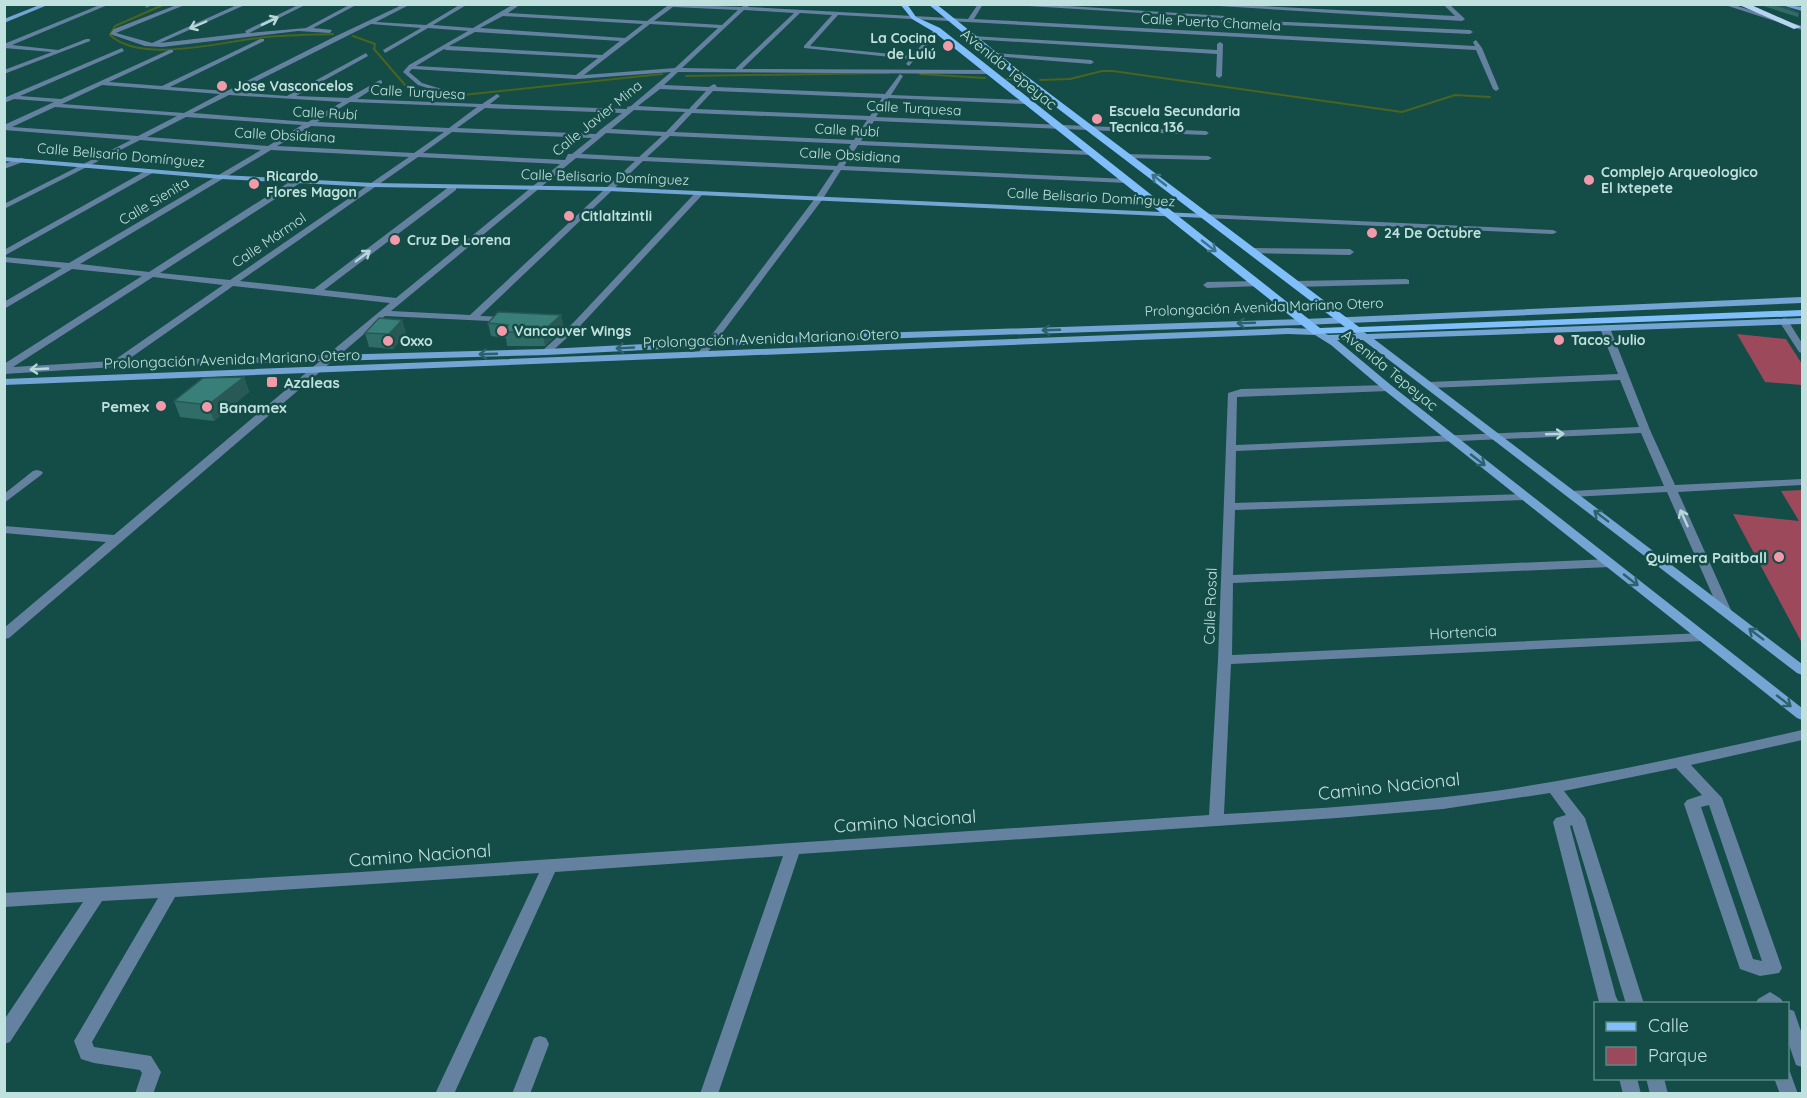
<svg xmlns="http://www.w3.org/2000/svg" width="1807" height="1098" viewBox="0 0 1807 1098" font-family="Quicksand,sans-serif">
	<style>
		.green { fill: #9c495b }
		.lines { fill: none; stroke-linecap: round; stroke-linejoin: round }
		.stream { stroke: #49641e; stroke-width: 2 }
		.street { fill: #6482a0; fill-rule: evenodd }
		.secondary { fill: #74a5d4; fill-rule: evenodd }
		.primary { fill: #80bffc; fill-rule: evenodd }
		.highway { fill: #b7d4f1; fill-rule: evenodd }
		.wall { fill: #316d68 }
		.shaded-wall { fill: #285955 }
		.building { fill: #397f79; stroke: #285955; stroke-width: 1.5 }
		.oneway { stroke: #b7d8d7 }
		.oneway2 { stroke: #3a7487 }
		.oneway3 { stroke: #2c626b }
		.poi-dot { fill: #f39aaa; stroke: #144c48; stroke-width: 2 }
		.labels { text-anchor: middle; dominant-baseline: central; stroke-width: 5; stroke-linejoin: round; paint-order: stroke }
		.far-street-label { font-size: 14px; fill: #c0e1dd; stroke: #144c48 }
		.far-poi-label { font-size: 14px; font-weight: bold; fill: #c0e1dd; stroke: #144c48; text-anchor: start }
		.street-label { font-size: 15px; fill: #c0e1dd; stroke: #144c48 }
		.poi-label { font-size: 15px; font-weight: bold; fill: #c0e1dd; stroke: #144c48; text-anchor: start }
		.near-street-label { font-size: 18px; fill: #c0e1dd; stroke: #144c48 }
	</style>
	<rect width="100%" height="100%" fill="#144c48"/>
	<!-- green -->
	<g class="green">
		<path d="M1737,334L1786,339L1802,364V385L1765,382Z"/>
		<path d="M1802,490V643L1733,514L1799,521L1781,491Z"/>
	</g>
	<g class="lines">
		<!-- stream -->
		<g class="stream">
			<path d="M165,4L115,26L110,35C141,64 219,42 259,38C283,35 308,35 333,34"/>
			<path d="M353,36L375,44L374,49L405,85L435,98L662,74"/>
			<path d="M920,74L985,78"/>
			<path d="M686,76L889,73"/>
			<path d="M1007,79L1020,80"/>
			<path d="M1040,80L1070,79L1102,71H1113L1402,112L1455,95L1490,97"/>
		</g>
		<!-- street -->
		<g class="street">
			<path d="M102,4H110L12,45L58,50L86,39H90V41L4,74V70L52,52L4,48V44Z"/>
			<path d="M148,4H155L145,8Z"/>
			<path d="M179,4H187L116,33L152,43L239,4H247L160,43L246,33L245,31L300,4H307L249,33L306,28L351,4H358L313,28L332,30L330,33L298,31L162,47L145,46L110,34L114,29Z"/>
			<path d="M404,4H411L376,22L426,25L461,4H468L433,25L473,28L514,4H521L508,13L647,21L667,6L653,4L742,7L744,4H750L748,7L968,19L978,4H983L974,19L1475,46L1473,42L1476,40L1482,48L1499,89L1496,91L1493,89L1476,50L838,15L810,46L912,56L935,29H939V31L909,66L906,64L910,59L804,48V46L832,15L800,13L742,69L989,70L992,72L989,74L678,72L664,85L709,87L714,84L717,86L716,87L885,94L900,74L903,76L891,95L1025,100L1051,96L1054,98L1025,104L888,98L876,117L1206,131L1209,133L1206,135L874,121L861,141L1091,151L1095,153L1091,155L858,145L844,166L1127,179L1131,181L1127,183L841,170L822,200L704,357H698V353L816,197L834,170L643,161L480,316L507,317L510,318V322L385,316L9,638L4,639V628L106,542L4,533V526L114,535L320,361L115,367L4,374V364L142,276L72,269L4,309V302L62,268L4,262V257L69,263L261,150L140,140L4,209V204L131,140L4,130V125L54,102L14,99L4,103V98L122,48L124,51L20,96L61,99L169,50H173V52L109,82L162,86L260,39H264V41L170,87L227,91L334,37ZM673,7L738,10L722,25L654,21ZM744,10L794,13L735,69L682,68ZM503,16L643,24L625,38L480,28ZM371,24L421,28L383,50L385,53L428,28L468,31L409,65L403,72L418,85L446,94L448,93V91L422,83L409,72L412,69L577,79L671,72L631,106L627,107V109L490,104L500,96L497,94L482,104L357,99L382,83V81L380,80L348,98L296,96L368,56L366,53L287,96L235,92ZM650,24L718,28L675,68L584,75ZM475,32L620,41L602,55L449,46ZM444,49L446,50L598,58L576,75L416,66ZM102,85L220,94L184,113L62,104ZM660,89L706,91L689,109L638,106ZM713,91L882,98L870,116L696,109ZM229,95L342,102L308,122L193,113ZM350,102L477,107L449,128L317,122ZM55,107L177,116L138,136L12,127ZM485,108L622,113L600,130L596,134L457,128ZM634,110L685,112L666,132L611,129ZM692,113L867,120L854,140L674,132ZM186,117L302,125L268,146L147,137ZM311,126L444,132L414,153L277,146ZM452,132L592,138L572,154H568L565,160L423,153ZM606,133L662,136L639,157L581,154ZM670,136L851,144L837,166L647,157ZM271,150L409,157L230,280L160,273L300,183V179H294L149,272L80,264ZM418,157L560,164L396,298L324,290L456,190V186H450L314,289L240,281ZM576,158L635,161L470,315L391,311ZM153,277L223,285L113,361L13,367ZM233,286L390,303L327,355L126,361Z"/>
			<path d="M995,4H1037L1225,16L1222,18Z"/>
			<path d="M1224,4L1455,16L1443,4H1449L1465,19L1462,21L1219,6Z"/>
			<path d="M1722,4H1731L1802,26V30Z"/>
			<path d="M1222,19L1470,30L1473,32L1470,34L1220,22Z"/>
			<path d="M972,36L1217,50V44L1220,42L1223,44L1222,76L1219,78L1216,76L1217,54L970,39Z"/>
			<path d="M995,53L1091,60L1094,62L1091,64L993,56Z"/>
			<path d="M1125,154L1208,156L1212,158L1208,160L1128,158L1124,156Z"/>
			<path d="M20,158H23V162L4,169V164Z"/>
			<path d="M149,169L156,171L4,256V250Z"/>
			<path d="M697,191L704,193L580,326L549,354H543V350L574,322Z"/>
			<path d="M1203,214L1553,230L1557,232L1553,234L1206,218H1203Z"/>
			<path d="M1252,248L1350,249L1354,252L1350,255L1249,253L1248,251Z"/>
			<path d="M1406,279L1409,280V284L1295,287L1291,284L1295,281Z"/>
			<path d="M1257,281L1260,282V286L1207,288L1203,285L1207,282Z"/>
			<path d="M1784,318L1787,319L1802,343V353L1799,352L1779,321Z"/>
			<path d="M1605,325L1610,328L1650,430L1675,485L1802,479V485L1678,492L1731,610L1730,613H1720L1719,610L1667,492L1571,497L1565,494L1571,491L1664,486L1641,433L1236,451L1235,503L1525,494L1531,497L1525,500L1235,510L1233,575L1610,559L1616,563L1610,567L1233,583L1232,655L1703,633L1710,637L1703,641L1231,664L1224,814C1314,809 1405,803 1495,791C1598,776 1700,753 1802,730V740L1691,765L1722,798L1782,968L1779,973L1760,976L1740,969L1684,804L1687,800L1702,795L1676,768L1564,791L1585,818L1644,1004H1626L1572,825L1570,826L1616,997L1620,1004L1599,1002L1553,822L1556,818L1566,815L1550,793L1443,809L1337,818L799,854L718,1094H700L783,856L555,872L454,1094H435L539,873L175,897L92,1042L94,1047L151,1056L161,1072L153,1094H135L142,1073L140,1070L94,1063L81,1059L74,1041L158,898L102,901L10,1042L4,1044V1020L83,902L4,907V893L361,872L1209,815L1218,660L1228,393L1241,389L1388,385L1393,388L1388,391L1237,397L1236,445L1639,427L1620,380L1429,388L1424,385L1429,382L1618,374L1600,328ZM1709,805L1762,961L1753,959L1701,807Z"/>
			<path d="M37,470L41,471L43,473L41,475L4,503V494L33,471Z"/>
			<path d="M1770,992L1781,999L1784,1004H1755L1758,999Z"/>
			<path d="M1788,1009L1794,1011L1802,1034V1067L1796,1065L1788,1042Z"/>
			<path d="M540,1036L546,1038L549,1044L530,1094H512L534,1038Z"/>
			<path d="M1788,1071L1790,1072L1798,1094H1780L1774,1078H1788Z"/>
			<path d="M1619,1078H1637L1641,1094H1623Z"/>
			<path d="M1646,1078H1664L1668,1094H1650Z"/>
		</g>
		<!-- secondary -->
		<g class="secondary">
			<path d="M42,4H50L4,23V19Z"/>
			<path d="M1781,4L1802,7V11L1781,5Z"/>
			<path d="M4,157L221,175L373,183L608,187L1206,214L1210,216L1206,218L608,191L373,187L221,179L4,161Z"/>
			<path d="M1802,297V303L1304,325L845,340L546,355L331,361L326,358L331,355L546,349L845,334L1304,319Z"/>
			<path d="M1802,318V324L1374,339L1802,664V675L1797,673L1363,340H1337L1392,386L1802,708V720L1797,718L1384,390L1331,345L1315,335L1288,334L4,385V379L1288,328L1317,329L1328,335L1356,334L1351,330L1356,327L1367,334Z"/>
		</g>
		<!-- primary -->
		<path class="primary" d="M900,4H907L916,17L940,28L1320,328L1345,327L1019,79L928,4H936L945,11L1025,75L1359,327L1802,310V316L1313,334L934,32L912,19Z"/>
		<!-- highway -->
		<path class="highway" d="M1737,4H1749L1801,27L1794,29Z"/>
	</g>
	<!-- wall -->
	<g class="wall">
		<path d="M1757,4H1779L1799,13L1798,17Z"/>
		<path d="M402,320L406,334L393,349L369,347L365,333Z"/>
		<path d="M488,323L564,328L545,346H507L506,338L491,336Z"/>
		<path d="M244,377L249,392L214,421L180,417L174,401Z"/>
	</g>
	<!-- shaded-wall -->
	<g class="shaded-wall">
		<path d="M561,315L564,328L545,346L542,332Z"/>
		<path d="M402,320L406,334L393,349L389,334Z"/>
		<path d="M244,377L249,392L214,421L208,405Z"/>
	</g>
	<!-- building -->
	<g class="building">
		<path d="M1773,4H1779L1799,13Z"/>
		<path d="M498,312L561,315L542,332H505L508,325L488,323Z"/>
		<path d="M379,318L402,320L389,334L365,333Z"/>
		<path d="M244,377L208,405L174,401L203,378Z"/>
	</g>
	<!-- one-way arrows -->
	<defs><path id="oneway-shaft" d="M-6 0H5M1.5-3L5.5 0L1.5 3" fill="none" stroke-width="1.6" stroke-linecap="round" stroke-linejoin="round" transform="scale(1.5)"/></defs>
	<g class="oneway">
		<use href="#oneway-shaft" transform="translate(270 21) rotate(-25)"/>
		<use href="#oneway-shaft" transform="translate(198 25) rotate(157)"/>
		<use href="#oneway-shaft" transform="translate(363 256) rotate(-37)"/>
		<use href="#oneway-shaft" transform="translate(39 369) rotate(177)"/>
		<use href="#oneway-shaft" transform="translate(1555 434) rotate(-2)"/>
		<use href="#oneway-shaft" transform="translate(1684 518) rotate(-114)"/>
	</g>
	<g class="oneway2">
		<use href="#oneway-shaft" transform="translate(1159 180) rotate(-142)"/>
		<use href="#oneway-shaft" transform="translate(1209 246) rotate(38)"/>
	</g>
	<g class="oneway3">
		<use href="#oneway-shaft" transform="translate(1246 323) rotate(178)"/>
		<use href="#oneway-shaft" transform="translate(1051 330) rotate(178)"/>
		<use href="#oneway-shaft" transform="translate(625 348) rotate(177)"/>
		<use href="#oneway-shaft" transform="translate(488 354) rotate(178)"/>
		<use href="#oneway-shaft" transform="translate(1478 460) rotate(38)"/>
		<use href="#oneway-shaft" transform="translate(1601 516) rotate(-143)"/>
		<use href="#oneway-shaft" transform="translate(1631 580) rotate(38)"/>
		<use href="#oneway-shaft" transform="translate(1756 634) rotate(-143)"/>
		<use href="#oneway-shaft" transform="translate(1784 701) rotate(38)"/>
	</g>
	<!-- markers -->
	<g class="poi-dot">
		<circle cx="948" cy="46" r="6"/>
		<circle cx="222" cy="86" r="6"/>
		<circle cx="1097" cy="119" r="6"/>
		<circle cx="1589" cy="180" r="6"/>
		<circle cx="254" cy="184" r="6"/>
		<circle cx="569" cy="216" r="6"/>
		<circle cx="1372" cy="233" r="6"/>
		<circle cx="395" cy="240" r="6"/>
		<circle cx="502" cy="331" r="6"/>
		<circle cx="1559" cy="340" r="6"/>
		<circle cx="388" cy="341" r="6"/>
		<rect x="266" y="376" width="12" height="12" rx="3"/>
		<circle cx="161" cy="406" r="6"/>
		<circle cx="207" cy="407" r="6"/>
		<circle cx="1779" cy="557" r="6"/>
	</g>
	<g class="labels">
		<!-- far-street labels -->
		<g class="far-street-label">
			<text transform="translate(1211 22) rotate(3)">Calle Puerto Chamela</text>
			<text transform="translate(418 92) rotate(3)">Calle Turquesa</text>
			<text transform="translate(914 108) rotate(3)">Calle Turquesa</text>
			<text transform="translate(325 113) rotate(3)">Calle Rubí</text>
			<text transform="translate(597 118) rotate(-39)">Calle Javier Mina</text>
			<text transform="translate(847 130) rotate(3)">Calle Rubí</text>
			<text transform="translate(285 135) rotate(3)">Calle Obsidiana</text>
			<text transform="translate(121 155) rotate(5)">Calle Belisario Domínguez</text>
			<text transform="translate(850 155) rotate(3)">Calle Obsidiana</text>
			<text transform="translate(605 177) rotate(2)">Calle Belisario Domínguez</text>
			<text transform="translate(1091 197) rotate(3)">Calle Belisario Domínguez</text>
			<text transform="translate(154 201) rotate(-31)">Calle Sienita</text>
			<text transform="translate(269 240) rotate(-34)">Calle Mármol</text>
			<text transform="translate(1264 307) rotate(-2)">Prolongación Avenida Mariano Otero</text>
		</g>
		<!-- far-poi labels -->
		<g class="far-poi-label">
			<text x="936" y="38" text-anchor="end">La Cocina<tspan x="936" dy="16">de Lulú</tspan></text>
			<text x="234" y="86">Jose Vasconcelos</text>
			<text x="1109" y="111">Escuela Secundaria<tspan x="1109" dy="16">Tecnica 136</tspan></text>
			<text x="1601" y="172">Complejo Arqueologico<tspan x="1601" dy="16">El Ixtepete</tspan></text>
			<text x="266" y="176">Ricardo<tspan x="266" dy="16">Flores Magon</tspan></text>
			<text x="581" y="216">Citlaltzintli</text>
			<text x="1384" y="233">24 De Octubre</text>
			<text x="407" y="240">Cruz De Lorena</text>
			<text x="514" y="331">Vancouver Wings</text>
			<text x="1571" y="340">Tacos Julio</text>
			<text x="400" y="341">Oxxo</text>
		</g>
		<!-- street labels -->
		<g class="street-label">
			<text transform="translate(1009 69) rotate(39)">Avenida Tepeyac</text>
			<text transform="translate(771 338) rotate(-2)">Prolongación Avenida Mariano Otero</text>
			<text transform="translate(232 359) rotate(-2)">Prolongación Avenida Mariano Otero</text>
			<text transform="translate(1390 370) rotate(39)">Avenida Tepeyac</text>
			<text transform="translate(1210 606) rotate(-88)">Calle Rosal</text>
			<text transform="translate(1463 632) rotate(-3)">Hortencia</text>
		</g>
		<!-- poi labels -->
		<g class="poi-label">
			<text x="284" y="382">Azaleas</text>
			<text x="149" y="406" text-anchor="end">Pemex</text>
			<text x="219" y="407">Banamex</text>
			<text x="1767" y="557" text-anchor="end">Quimera Paitball</text>
		</g>
		<!-- near-street labels -->
		<g class="near-street-label">
			<text transform="translate(1389 786) rotate(-6)">Camino Nacional</text>
			<text transform="translate(905 821) rotate(-4)">Camino Nacional</text>
			<text transform="translate(420 855) rotate(-4)">Camino Nacional</text>
		</g>
	</g>
	<!-- border -->
	<rect width="1807" height="1098" fill="none" stroke="#c0e1dd" stroke-width="12"/>
	<!-- legend -->
	<rect x="1594" y="1002" width="195" height="78" fill="#144c48" stroke="#598884" stroke-width="1.5"/>
	<rect x="1606" y="1022" width="30" height="9" fill="#80bffc" stroke="#598884" stroke-width="1.5"/>
	<text x="1648" y="1032" font-size="18" fill="#c0e1dd">Calle</text>
	<rect x="1606" y="1047" width="30" height="18" fill="#9c495b" stroke="#598884" stroke-width="1.5"/>
	<text x="1648" y="1062" font-size="18" fill="#c0e1dd">Parque</text>
</svg>
